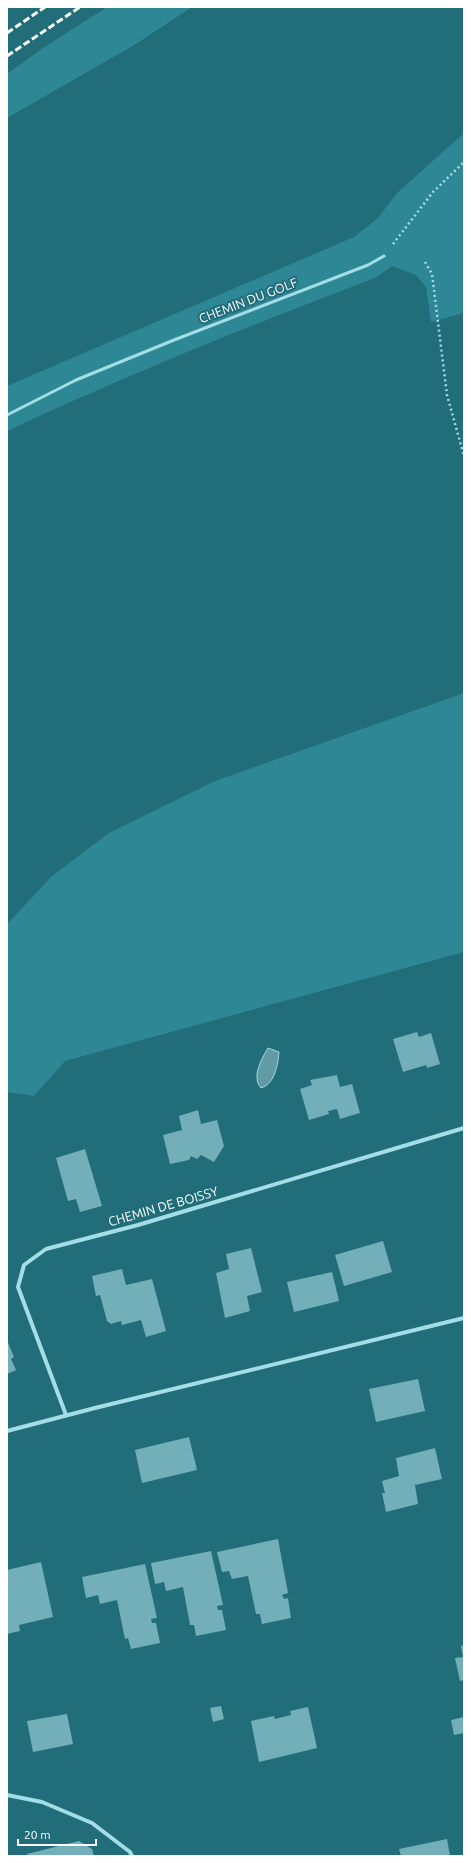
<svg xmlns="http://www.w3.org/2000/svg" width="471" height="1863" viewBox="0 0 471 1863" font-family="Ubuntu,sans-serif">
	<style>
		.green { fill: #2e8794 }
		.water { fill: #639ba4; stroke: #97dde6 }
		.building { fill: #73afb8 }
		.lines { fill: none; stroke-linecap: round; stroke-linejoin: round }
		.path { stroke: #a3dde5; stroke-width: 2.5; stroke-dasharray: 2 3; stroke-linecap: butt }
		.service { stroke: #a3dde5; stroke-width: 3 }
		.minor { stroke: #a3dde5; stroke-width: 4 }
		.rail { stroke: #fff; stroke-width: 3; stroke-dasharray: 7 3; stroke-linecap: butt }
		.labels { text-anchor: middle; dominant-baseline: central; stroke-width: 4; stroke-linejoin: round; paint-order: stroke }
		.street-label { font-size: 13px; fill: #fff; stroke: #216d7a }
	</style>
	<rect width="100%" height="100%" fill="#216d7a"/>
	<!-- green -->
	<g class="green">
		<path d="M107,7H192L136,44L7,118V74L43,48Z"/>
		<path d="M464,133V313L431,322L426,287L416,275L392,266L375,278C250,325 128,375 7,431V386L354,237L378,218L397,193Z"/>
		<path d="M464,693V952L65,1061L34,1096L7,1092V924L52,876L109,833L215,781Z"/>
	</g>
	<!-- water -->
	<path class="water" d="M268,1048L279,1052C278,1064 275,1084 261,1088C251,1077 262,1058 268,1048Z"/>
	<!-- building -->
	<g class="building">
		<path d="M417,1032L419,1037L431,1033L440,1064L427,1068L426,1065L403,1072L393,1039Z"/>
		<path d="M337,1075L340,1087L352,1084L360,1113L340,1119L337,1109L328,1111L329,1114L309,1120L300,1089L312,1085L310,1080Z"/>
		<path d="M198,1110L201,1124L217,1120L224,1146L214,1162L201,1155L197,1159L191,1156L189,1160L170,1164L163,1135L182,1130L179,1116Z"/>
		<path d="M85,1149L102,1206L80,1212L76,1199L68,1201L56,1158Z"/>
		<path d="M383,1241L392,1272L344,1286L335,1255Z"/>
		<path d="M251,1248L262,1292L247,1296L250,1311L225,1318L216,1273L229,1269L226,1254Z"/>
		<path d="M122,1269L126,1285L152,1279L166,1331L146,1337L141,1320L122,1325L121,1321L111,1324L107,1321L100,1295L96,1296L92,1276Z"/>
		<path d="M332,1272L339,1301L294,1312L287,1282Z"/>
		<path d="M7,1340L14,1357L11,1359L16,1370L7,1374Z"/>
		<path d="M418,1379L425,1411L376,1422L369,1389Z"/>
		<path d="M189,1437L197,1470L142,1483L135,1450Z"/>
		<path d="M435,1448L442,1479L415,1485L418,1504L386,1512L382,1493H385L382,1481L399,1476L396,1458Z"/>
		<path d="M278,1539L288,1593L282,1595L284,1599L288,1598L291,1618L262,1624L260,1614H256L248,1576L232,1579L229,1571L222,1572L217,1552Z"/>
		<path d="M211,1551L223,1605L217,1606L218,1610H222L226,1630L196,1636L194,1625H190L183,1587L166,1591L164,1582L155,1584L151,1563Z"/>
		<path d="M41,1562L53,1617L19,1625L20,1631L7,1634V1570Z"/>
		<path d="M145,1564L157,1618L151,1619L152,1623H156L160,1643L131,1649L128,1638L125,1639L117,1600L100,1604L98,1595L86,1598L82,1577Z"/>
		<path d="M464,1645V1680L460,1681L455,1658L463,1657L461,1646Z"/>
		<path d="M221,1706L224,1719L213,1722L210,1708Z"/>
		<path d="M308,1707L317,1748L259,1762L251,1721L274,1716L275,1719L291,1715L290,1711Z"/>
		<path d="M67,1714L73,1744L33,1752L27,1721Z"/>
		<path d="M464,1717V1733L454,1735L451,1720Z"/>
		<path d="M447,1839L450,1856H401L399,1849Z"/>
		<path d="M79,1841L92,1849L94,1856H27V1854Z"/>
	</g>
	<g class="lines">
		<!-- path -->
		<g class="path">
			<path d="M393,244L433,192L464,162"/>
			<path d="M425,262L432,274L447,395L464,456"/>
		</g>
		<!-- service -->
		<path class="service" d="M7,415L76,380L174,340L368,265L384,256"/>
		<!-- minor -->
		<g class="minor">
			<path d="M66,1415L18,1287L24,1265L46,1249L138,1225L464,1128"/>
			<path d="M7,1431L95,1408L464,1318"/>
			<path d="M7,1795L42,1802L92,1823L130,1852L132,1856"/>
		</g>
		<!-- rail -->
		<g class="rail">
			<path d="M7,33L45,7"/>
			<path d="M7,56L80,7"/>
		</g>
	</g>
	<g class="labels">
		<!-- street labels -->
		<g class="street-label">
			<text transform="translate(248 300) rotate(-21)">CHEMIN DU GOLF</text>
			<text transform="translate(163 1206) rotate(-16)">CHEMIN DE BOISSY</text>
		</g>
	</g>
	<!-- border -->
	<rect width="471" height="1863" fill="none" stroke="#ffffff" stroke-width="16"/>
	<!-- scale -->
	<path d="M18 1839v6h78v-6" fill="none" stroke="#ffffff" stroke-width="2"/>
	<text x="24" y="1839" font-size="12" fill="#ffffff" stroke="#216d7a" stroke-width="3" paint-order="stroke">20 m</text>
</svg>
